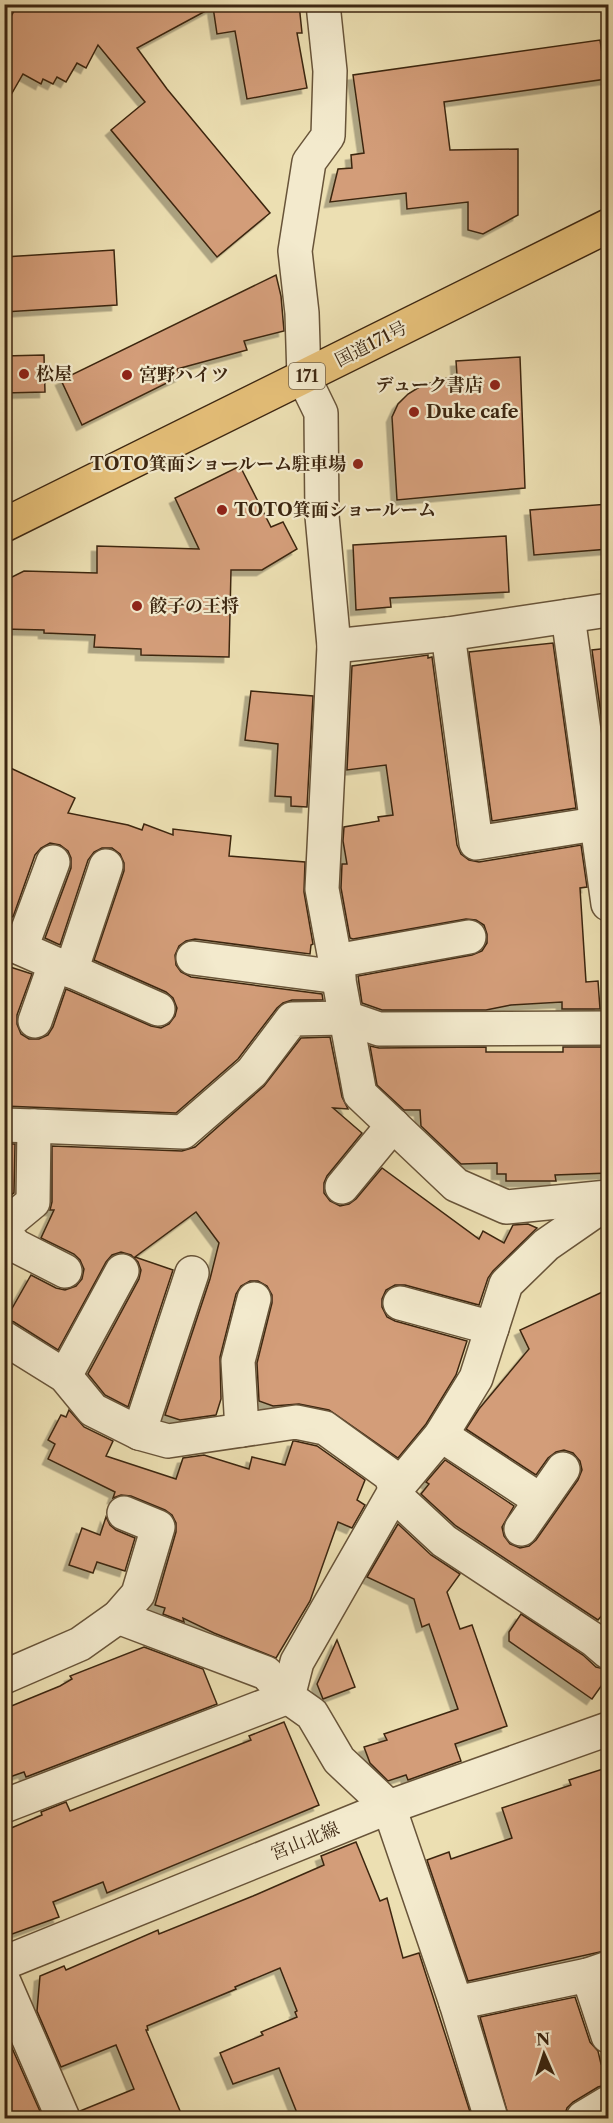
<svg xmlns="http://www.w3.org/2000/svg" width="613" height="2123" viewBox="0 0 613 2123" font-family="'Libre Caslon Text','Noto Serif JP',serif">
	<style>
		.building { fill: #d39d79; stroke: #3c2611; stroke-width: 1.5; filter: url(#shadow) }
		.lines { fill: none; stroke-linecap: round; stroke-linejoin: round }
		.street-casing { stroke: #685439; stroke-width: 36 }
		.highway-casing { stroke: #3c2611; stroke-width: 36 }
		.street { stroke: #f3eacd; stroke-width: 33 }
		.highway { stroke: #e6c079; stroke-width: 33 }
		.poi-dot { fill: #8f2418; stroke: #f3eacd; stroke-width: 2 }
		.labels { text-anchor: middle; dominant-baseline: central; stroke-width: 4.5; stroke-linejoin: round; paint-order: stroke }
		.shield { fill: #f3eacd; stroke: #736149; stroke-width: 1.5 }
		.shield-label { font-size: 16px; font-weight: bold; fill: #3c2611 }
		.street-label { font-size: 18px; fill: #3c2611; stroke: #f3eacd }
		.poi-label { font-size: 18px; font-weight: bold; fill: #3c2611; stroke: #f3eacd; text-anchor: start }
	</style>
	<defs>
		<filter id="shadow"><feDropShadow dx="-5.5" dy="5.5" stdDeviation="0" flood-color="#0004"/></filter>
	</defs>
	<rect width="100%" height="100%" fill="#ecdfb2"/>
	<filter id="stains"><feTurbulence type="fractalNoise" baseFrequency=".00333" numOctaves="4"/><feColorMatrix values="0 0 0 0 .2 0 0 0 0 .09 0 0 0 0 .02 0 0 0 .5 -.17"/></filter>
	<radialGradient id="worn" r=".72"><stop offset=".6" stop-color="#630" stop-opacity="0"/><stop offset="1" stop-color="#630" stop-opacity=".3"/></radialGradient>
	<!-- building -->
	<g class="building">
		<path d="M18,4H299L302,33H297L307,88L247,99L235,31L217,34L213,7L137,48L167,89L270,213L217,257L111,130L145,102L98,45L86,68L77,63L66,82L57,77L53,84L43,79L41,84L23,74L4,107V29Z"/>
		<path d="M600,40L606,79L444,102L450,150L518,149V215L483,234L468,230V202L407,209L406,193L330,202L338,169L352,168L351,155L364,153L353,75Z"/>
		<path d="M114,250L117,305L4,312V257Z"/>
		<path d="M276,275L281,296L284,331L244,341L247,350L177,369L181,376L82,425L61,380Z"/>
		<path d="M44,355L45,392L4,393V356Z"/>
		<path d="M520,357L525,488L397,500L392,417L398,404L408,394L421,386L457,375L456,361Z"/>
		<path d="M240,466L271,527L283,522L297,549L262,570H231L229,657L141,655V649L94,647L95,635L44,633V630L4,629V581L24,571L97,573V546L199,549L175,498Z"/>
		<path d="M609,504V549L534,555L530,510Z"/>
		<path d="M506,536L509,592L390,598L391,607L356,610L353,545Z"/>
		<path d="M553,643L576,808L492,821L469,652Z"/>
		<path d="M609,648V771L592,650Z"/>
		<path d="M428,655V658L432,657L457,845L461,854L469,860L479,862L581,845L587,887L580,888L586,982L598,981L600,1009H562V1002L511,1005L486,1010H382L362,1003L358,976L472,955L482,951L487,943V934L484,925L476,920L466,919L353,939L350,938L341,888L342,864H347L343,841L344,827L379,821L378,817L393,815L386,765L347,770L352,666Z"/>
		<path d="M251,691L313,696L307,807L291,806V797L275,796L278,744L245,740Z"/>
		<path d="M4,765L75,798L68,813L128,825L142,830L144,824L173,835V829L231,836L229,856L305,862L304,892L313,944L311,945L310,954L195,939L186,941L179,946L175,955L176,965L181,972L191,977L322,994L323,1000H292L283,1003L277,1008L238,1059L176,1113L4,1106V965L32,974L17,1015V1024L21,1034L29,1039H39L48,1035L53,1027L66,989L151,1026L161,1028L169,1024L175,1016L177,1008L173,998L166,992L94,960L124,871V863L120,854L112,848H102L94,852L88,860L60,945L45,938L71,868V858L68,851L60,845L50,843L41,848L35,855L13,917L4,913Z"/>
		<path d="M330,1037L342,1097L348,1109L333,1108L362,1133L327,1176L324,1183V1193L330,1201L340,1206L349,1204L356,1199L382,1168L479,1239L483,1231L504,1243L513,1225L528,1224L537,1228L493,1271L488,1278L479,1305L405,1285H395L386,1290L382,1299V1307L387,1317L395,1321L467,1341L456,1375L426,1424L398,1458L329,1410L299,1404L273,1406L259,1401L257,1363L272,1303V1295L267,1286L258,1281H250L241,1286L236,1294L220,1357L221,1399L216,1415L180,1420L165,1415L210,1279L219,1243L196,1212L135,1257L173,1270L128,1407L105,1395L88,1374L139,1279L141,1270L138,1262L131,1255L121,1252L112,1255L106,1262L58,1350L14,1322L6,1319L31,1275L56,1288L65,1290L76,1286L82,1279L84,1269L80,1260L74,1254L41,1238L54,1210H50L52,1202V1146L182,1151L195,1147L264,1086L301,1038Z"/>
		<path d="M370,1046L379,1048L486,1047V1052H563V1047H609V1173L555,1175L556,1181H506V1174H497V1163L461,1164L421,1126L420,1110H404L377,1085Z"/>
		<path d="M4,1144H15L14,1193L4,1199Z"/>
		<path d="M609,1289V1607L598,1620L456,1526L421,1494L429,1484L426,1482L445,1460L514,1506L502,1527L504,1536L510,1544L520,1548L529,1546L536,1540L578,1480L582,1470L580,1461L573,1453L564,1450L556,1452L548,1458L536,1475L466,1429L479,1409L529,1349L520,1330Z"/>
		<path d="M69,1410L84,1427L113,1441L106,1456L176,1479L183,1458L204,1455L249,1469L252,1457L285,1465L293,1441H295L317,1446L365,1480L357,1500L365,1505L352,1528L338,1522L310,1601L276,1658L214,1633L183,1618L184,1622L163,1614L165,1608L155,1605L176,1532V1523L172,1515L165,1510L131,1496L121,1495L113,1498L115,1492L48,1459L55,1444L48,1440L61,1415L66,1417Z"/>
		<path d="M106,1517L110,1525L116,1530L135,1538L125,1571L97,1562L93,1573L69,1565L82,1528L100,1535Z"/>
		<path d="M398,1524L431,1555L460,1574L447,1592L460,1629L472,1625L507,1726L455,1744L461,1761L408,1780L406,1775L388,1781L370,1763L364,1747L387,1740L384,1734L458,1709L429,1624L422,1627L414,1599L367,1577Z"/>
		<path d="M521,1614L583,1655L596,1667L609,1670V1675L592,1699L509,1641V1632Z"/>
		<path d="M337,1640L355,1687L323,1699L317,1684Z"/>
		<path d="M144,1647L203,1669L217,1704L26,1777L24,1772L4,1779V1709L60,1686L72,1679L70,1676Z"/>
		<path d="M284,1722L319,1805L107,1893L103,1882L53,1902L59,1917L4,1937V1831L42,1815L41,1812L66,1802L70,1811L251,1740L249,1736Z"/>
		<path d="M609,1767V1950L468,1981L427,1860L449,1852L451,1859L512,1838L502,1808L571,1785L569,1780Z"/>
		<path d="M356,1842L380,1901L387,1898L403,1958L419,1953L472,2118H299L279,2068L233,2084L220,2053L263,2035L261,2032L297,2017L295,2012L297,2011L280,1968L235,1987L236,1989L147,2026L148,2030H146L183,2118H81L80,2111L134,2089L116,2045L61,2067L37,2011L40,1976L64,1966L66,1970L158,1930L159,1934L253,1896L324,1865L321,1856Z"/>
		<path d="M575,1997L590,2042L598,2051L601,2064L609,2076V2084L598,2087L573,2102L567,2108L565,2114L558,2118H509L480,2017Z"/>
		<path d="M4,2030L43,2118H4Z"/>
	</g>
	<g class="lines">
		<defs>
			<g id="street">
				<path d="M323,4L330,71L328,136L309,162L295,251L302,313L304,378L321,413L322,516L334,646L322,889L360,1094L456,1185L506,1207L608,1197"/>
				<path d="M568,616L608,904"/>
				<path d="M448,634L476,843L608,822"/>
				<path d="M334,646L448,634L608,610"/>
				<path d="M4,941L158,1009"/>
				<path d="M21,948L53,862"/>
				<path d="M193,958L339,977"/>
				<path d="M336,961L469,937"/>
				<path d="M71,971L106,866"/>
				<path d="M35,1021L55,964"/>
				<path d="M4,1125L34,1126"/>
				<path d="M342,1187L393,1125"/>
				<path d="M4,1226L33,1202L34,1126L183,1132L252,1072L292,1019L347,1018L379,1029L608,1028"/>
				<path d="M4,1233L16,1246L65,1271"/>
				<path d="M400,1303L492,1328"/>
				<path d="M4,1338L65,1376L93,1410L139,1433L168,1441L296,1422L325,1428L390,1475L401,1501L444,1541L594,1640L608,1652"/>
				<path d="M65,1376L122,1271"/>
				<path d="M242,1430L238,1361L254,1299"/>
				<path d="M139,1433L192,1273"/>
				<path d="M441,1435L540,1500"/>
				<path d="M521,1529L563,1469"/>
				<path d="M4,1677L80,1644L118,1617L138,1594L158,1527L124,1513"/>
				<path d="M4,1806L288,1697L266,1673L118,1617"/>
				<path d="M4,1963L389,1807L608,1729"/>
				<path d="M588,1975L608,2036"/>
				<path d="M4,1982L63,2118"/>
				<path d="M456,2003L588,1975L608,1968"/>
				<path d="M491,2118L456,2003L389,1807L339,1760L312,1714L288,1697L297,1662L396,1489L441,1435L476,1378L506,1284L546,1245L608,1202"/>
				<path d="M583,2118L608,2103"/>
			</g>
			<path id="highway" d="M4,525L608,226"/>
		</defs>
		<!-- street casing -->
		<use href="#street" class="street-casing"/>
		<!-- highway casing -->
		<use href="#highway" class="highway-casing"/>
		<!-- street -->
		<use href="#street" class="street"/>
		<!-- highway -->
		<use href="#highway" class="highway"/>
	</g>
	<!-- markers -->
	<g class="poi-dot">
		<circle cx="24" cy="374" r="6"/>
		<circle cx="127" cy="375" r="6"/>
		<circle cx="495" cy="385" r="6"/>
		<circle cx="414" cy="412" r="6"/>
		<circle cx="358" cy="464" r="6"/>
		<circle cx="222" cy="510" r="6"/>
		<circle cx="137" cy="606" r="6"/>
	</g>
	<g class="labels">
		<!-- shield labels -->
		<rect class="shield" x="289" y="363" width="36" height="26" rx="4.5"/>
		<g class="shield-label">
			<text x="307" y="376">171</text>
		</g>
		<!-- street labels -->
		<g class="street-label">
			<text transform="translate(371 344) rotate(-27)">国道171号</text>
			<text transform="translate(305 1841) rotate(-22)">宮山北線</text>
		</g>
		<!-- poi labels -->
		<g class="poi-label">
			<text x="36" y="374">松屋</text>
			<text x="139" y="375">宮野ハイツ</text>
			<text x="483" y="385" text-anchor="end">デューク書店</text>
			<text x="426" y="412">Duke cafe</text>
			<text x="346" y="464" text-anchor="end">TOTO箕面ショールーム駐車場</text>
			<text x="234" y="510">TOTO箕面ショールーム</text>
			<text x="149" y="606">餃子の王将</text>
		</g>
	</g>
	<!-- margin -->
	<rect width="613" height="2123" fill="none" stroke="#ecdfb2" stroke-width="24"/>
	<rect x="6" y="6" width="601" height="2111" fill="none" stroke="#3c2611" stroke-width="3"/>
	<rect x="12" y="12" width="589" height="2099" fill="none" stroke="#3c2611" stroke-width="1.5"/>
	<!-- north arrow -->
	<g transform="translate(544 2054) rotate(357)" stroke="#f3eacd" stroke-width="4.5" paint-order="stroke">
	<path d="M0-4.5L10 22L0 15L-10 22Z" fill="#3c2611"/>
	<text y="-9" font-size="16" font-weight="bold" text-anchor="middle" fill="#3c2611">N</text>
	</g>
	<rect width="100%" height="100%" filter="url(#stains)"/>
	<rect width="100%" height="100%" fill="url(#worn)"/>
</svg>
